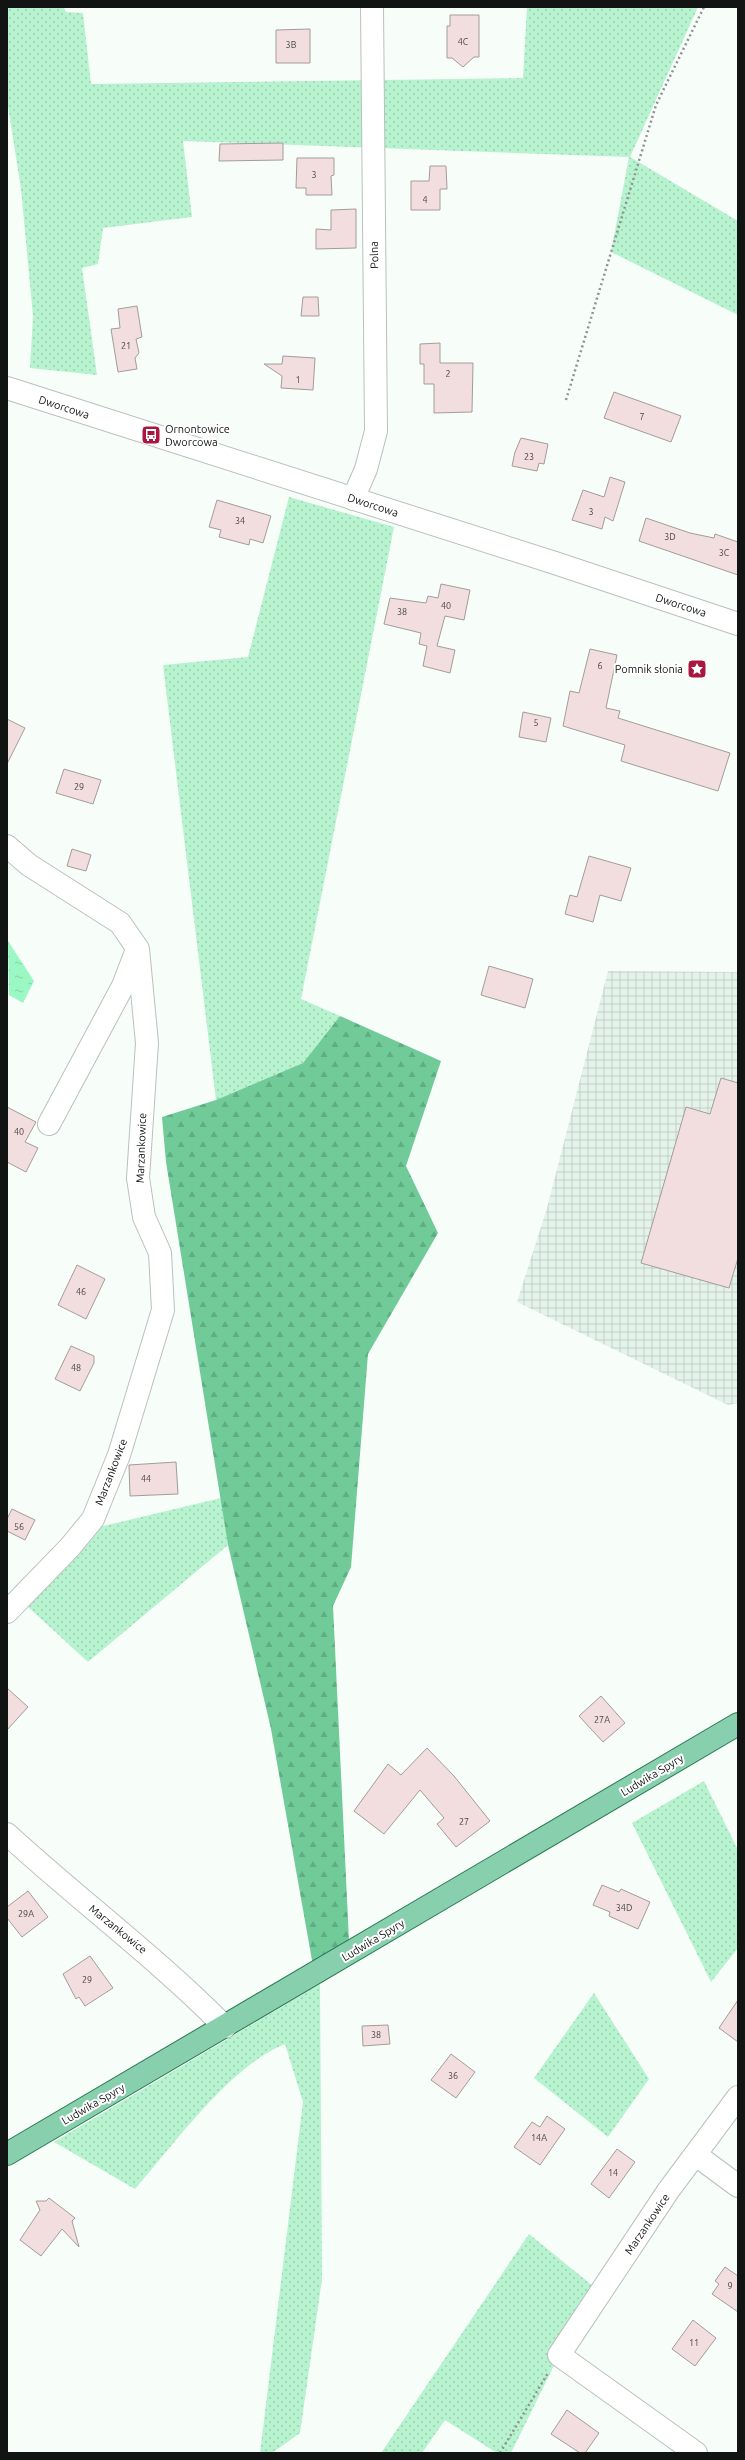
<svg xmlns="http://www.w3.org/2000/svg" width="745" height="2460" viewBox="0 0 745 2460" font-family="Ubuntu,sans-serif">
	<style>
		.industrial { fill: url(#industrial-grid) }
		.grass { fill: url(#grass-dots) }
		.forest { fill: url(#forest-firs) }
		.water { fill: url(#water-ripples) }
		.building { fill: #f2dddf; stroke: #a39c9c }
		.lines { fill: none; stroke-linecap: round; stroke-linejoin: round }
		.minor-casing { stroke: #bac0bc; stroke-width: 24 }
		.major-casing { stroke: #2a7953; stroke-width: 24 }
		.path { stroke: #8e938f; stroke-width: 2.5; stroke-dasharray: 2 3; stroke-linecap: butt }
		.minor { stroke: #fff; stroke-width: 22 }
		.major { stroke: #88cfad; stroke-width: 22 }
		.labels { text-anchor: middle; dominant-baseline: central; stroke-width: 4; stroke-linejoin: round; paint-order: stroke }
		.number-label { font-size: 9px; fill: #494645 }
		.street-label { font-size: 11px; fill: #111412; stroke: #fff }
		.poi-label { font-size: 11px; fill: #111412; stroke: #fff; text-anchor: start }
	</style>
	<defs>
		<pattern id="industrial-grid" width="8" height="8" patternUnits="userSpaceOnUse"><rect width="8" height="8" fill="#e4f3ea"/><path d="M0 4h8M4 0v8" fill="none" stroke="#c3cfc8"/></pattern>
		<pattern id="grass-dots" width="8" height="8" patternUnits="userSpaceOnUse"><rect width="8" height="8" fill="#b8f3d0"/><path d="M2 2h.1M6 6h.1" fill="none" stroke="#9dcfb2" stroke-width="1.8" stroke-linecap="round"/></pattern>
		<pattern id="forest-firs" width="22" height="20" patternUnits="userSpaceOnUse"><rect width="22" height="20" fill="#70cb99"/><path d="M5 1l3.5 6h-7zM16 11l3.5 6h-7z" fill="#60ad83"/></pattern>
		<pattern id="water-ripples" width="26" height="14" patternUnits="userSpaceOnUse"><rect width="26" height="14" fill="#9bf7c3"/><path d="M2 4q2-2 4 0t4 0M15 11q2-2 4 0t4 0" fill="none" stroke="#84d3a6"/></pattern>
	</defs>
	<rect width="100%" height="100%" fill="#f7fdf9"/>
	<!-- industrial -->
	<path class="industrial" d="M608,971L738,972V1403L728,1405L517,1302L547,1208Z"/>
	<!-- grass -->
	<g class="grass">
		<path d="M7,7H64L66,12L83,13L91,84L523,78L527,7H698L630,157L738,221V315L611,252L629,157L183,141L192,217L103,228L98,264L82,268L97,375L30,368L33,316L21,189L7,100Z"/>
		<path d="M289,497L394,527L301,999L340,1016L303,1063L216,1100L163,665L248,657Z"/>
		<path d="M221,1498L228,1545L88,1662L26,1605L95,1528Z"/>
		<path d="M704,1781L738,1850V1948L711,1982L632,1823Z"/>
		<path d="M320,1984L322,2279L300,2433L272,2453H260L303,2102L285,2044C231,2065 174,2144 135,2189L54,2142Z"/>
		<path d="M594,1993L649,2079L608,2137L534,2078Z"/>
		<path d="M529,2234L593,2286L511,2453H497L445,2420L422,2453H381Z"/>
	</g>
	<!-- forest -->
	<path class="forest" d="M340,1016L441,1061L406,1166L438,1233L368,1354L351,1567L333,1606L349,1941L313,1966L271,1729L228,1545L166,1162L162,1117L216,1100L303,1063Z"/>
	<!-- water -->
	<path class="water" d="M8,941L34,981L23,1003L9,995Z"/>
	<!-- building -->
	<g class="building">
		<path d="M450,15H479V57H474L463,67L452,58H447V26H450Z"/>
		<path d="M310,29V63H276V30Z"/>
		<path d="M283,143V160L219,161L220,144Z"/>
		<path d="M297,158H334V175L331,176L332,195H306V188H296Z"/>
		<path d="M430,166H446L447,189H440V210H411V181H429Z"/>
		<path d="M356,209V248L316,249V229L331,230V210Z"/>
		<path d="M303,297H318L319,316H301Z"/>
		<path d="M137,306L142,337L136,339L139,353L135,358L137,369L118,372L111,329L120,328L118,309Z"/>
		<path d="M440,343V363H473L472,412L434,413V384H424V364H420V344Z"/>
		<path d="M283,356L315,358L313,390L281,388L282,376L264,364H282Z"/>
		<path d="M614,392L681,416L671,442L604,418Z"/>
		<path d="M521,438L548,444L544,464L539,463L537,471L512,466L515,452Z"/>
		<path d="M610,477L625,482L613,521L605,517L602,529L572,520L583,490L604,497Z"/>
		<path d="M217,500L271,516L263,543L250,539L249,545L219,537L221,530L209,527Z"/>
		<path d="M646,518L690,533L714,538L715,534L738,542V575L639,541Z"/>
		<path d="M441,584L470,590L464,620L445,616L437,646L455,650L450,673L423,666L427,646L419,644L421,633L384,624L390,598L426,603L428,596L438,598Z"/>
		<path d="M590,649L617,655L606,708L620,711L618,718L730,753L718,791L621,761L625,745L563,726L570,691L579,693Z"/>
		<path d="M523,712L551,718L546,742L519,737Z"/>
		<path d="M7,719L25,728L7,764Z"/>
		<path d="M64,769L101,780L93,804L56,793Z"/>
		<path d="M72,849L91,855L86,871L67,866Z"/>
		<path d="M589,856L631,868L621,901L600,895L593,922L565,914L570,895L577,897Z"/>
		<path d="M489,966L533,979L525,1008L481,995Z"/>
		<path d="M721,1078L738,1083V1258L729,1288L641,1263L686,1107L710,1114Z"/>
		<path d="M7,1107L36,1122L25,1142L38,1148L26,1172L7,1162Z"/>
		<path d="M77,1265L105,1279L86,1319L58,1305Z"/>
		<path d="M71,1346L94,1356V1363L80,1391L55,1379Z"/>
		<path d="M176,1462L178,1494L130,1496L129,1465Z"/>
		<path d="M12,1509L35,1520L25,1540L7,1531V1519Z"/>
		<path d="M7,1688L28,1707L7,1730Z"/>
		<path d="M601,1696L625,1723L603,1742L579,1716Z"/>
		<path d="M427,1748L454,1776L490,1821L456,1847L437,1824L444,1818L420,1790L384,1834L354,1811L388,1764L401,1775Z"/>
		<path d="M602,1885L619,1892L621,1889L650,1902L638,1929L609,1916L610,1912L593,1905Z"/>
		<path d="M28,1891L48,1917L22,1937L7,1918V1907Z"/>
		<path d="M90,1956L113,1988L85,2006L79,1997L76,1999L63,1974Z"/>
		<path d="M738,2000V2042L719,2028Z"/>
		<path d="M388,2025L390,2044L363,2046L362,2026Z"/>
		<path d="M451,2054L475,2072L456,2098L431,2080Z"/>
		<path d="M547,2116L565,2129L540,2165L514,2147L532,2122L540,2127Z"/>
		<path d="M617,2149L635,2162L609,2198L591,2184Z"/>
		<path d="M49,2198L75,2218L72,2221L79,2247L62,2229L41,2256L20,2240L40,2210L36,2201H46Z"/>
		<path d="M725,2267L738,2276V2312L712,2294L719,2284L715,2281Z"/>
		<path d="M693,2320L716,2338L695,2366L672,2349Z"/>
		<path d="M567,2410L599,2433L585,2453H580L551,2434Z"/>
	</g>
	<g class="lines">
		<defs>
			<g id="minor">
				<path d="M7,388L555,563L738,624"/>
				<path d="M353,499L366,469L376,431L372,7"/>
				<path d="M7,846L29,865L120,923L138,949L147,1043L138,1178L144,1217L160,1253L163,1310L119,1455L93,1519L70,1547L7,1612"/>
				<path d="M49,1124L123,986L136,952"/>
				<path d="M7,1834C79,1900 157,1958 225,2027"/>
				<path d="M696,2155L738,2186"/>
				<path d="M696,2453L559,2355L668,2191L738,2097"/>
			</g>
			<path id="major" d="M7,2154L738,1724"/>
		</defs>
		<!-- minor casing -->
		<use href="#minor" class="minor-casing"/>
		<!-- major casing -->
		<use href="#major" class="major-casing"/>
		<!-- path -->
		<g class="path">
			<path d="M566,400L656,105L704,7"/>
			<path d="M500,2453L548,2373"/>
		</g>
		<!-- minor -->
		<use href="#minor" class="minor"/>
		<!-- major -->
		<use href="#major" class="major"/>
	</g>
	<!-- icons -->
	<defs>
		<symbol id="bus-square" viewBox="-11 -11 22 22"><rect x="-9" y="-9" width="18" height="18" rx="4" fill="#ab1640" stroke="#fff"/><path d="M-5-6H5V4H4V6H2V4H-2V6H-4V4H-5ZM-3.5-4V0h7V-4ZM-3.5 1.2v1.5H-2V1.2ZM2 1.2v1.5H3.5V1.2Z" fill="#fff"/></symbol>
		<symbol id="sight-square" viewBox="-11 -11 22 22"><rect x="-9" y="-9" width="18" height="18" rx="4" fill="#ab1640" stroke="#fff"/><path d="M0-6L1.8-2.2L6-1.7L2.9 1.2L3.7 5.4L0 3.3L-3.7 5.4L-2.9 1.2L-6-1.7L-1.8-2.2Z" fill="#fff"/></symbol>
	</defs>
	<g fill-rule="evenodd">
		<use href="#bus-square" x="140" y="424" width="22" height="22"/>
		<use href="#sight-square" x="686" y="658" width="22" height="22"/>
	</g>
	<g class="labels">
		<!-- number labels -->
		<g class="number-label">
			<text x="463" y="42">4C</text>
			<text x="291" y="45">3B</text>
			<text x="314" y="175">3</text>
			<text x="425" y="200">4</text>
			<text x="126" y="346">21</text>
			<text x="448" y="374">2</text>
			<text x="298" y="380">1</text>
			<text x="642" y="417">7</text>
			<text x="529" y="457">23</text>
			<text x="591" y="512">3</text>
			<text x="240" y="521">34</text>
			<text x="670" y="537">3D</text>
			<text x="724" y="553">3C</text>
			<text x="446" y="606">40</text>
			<text x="402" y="612">38</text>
			<text x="600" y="666">6</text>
			<text x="536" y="723">5</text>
			<text x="79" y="787">29</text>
			<text x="19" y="1132">40</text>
			<text x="81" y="1292">46</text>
			<text x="76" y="1368">48</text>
			<text x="146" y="1479">44</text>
			<text x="19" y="1527">56</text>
			<text x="602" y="1720">27A</text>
			<text x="464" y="1822">27</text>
			<text x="624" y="1908">34D</text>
			<text x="26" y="1914">29A</text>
			<text x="87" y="1980">29</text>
			<text x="376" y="2035">38</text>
			<text x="453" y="2076">36</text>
			<text x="539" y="2138">14A</text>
			<text x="613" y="2173">14</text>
			<text x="730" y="2286">9</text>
			<text x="694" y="2343">11</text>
		</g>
		<!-- street labels -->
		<g class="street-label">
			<text transform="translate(374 255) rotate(-91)">Polna</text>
			<text transform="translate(64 407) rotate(18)">Dworcowa</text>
			<text transform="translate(373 505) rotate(18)">Dworcowa</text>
			<text transform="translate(681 605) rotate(18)">Dworcowa</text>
			<text transform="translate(141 1148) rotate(-88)">Marzankowice</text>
			<text transform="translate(111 1472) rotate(-69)">Marzankowice</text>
			<text transform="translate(652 1775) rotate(-31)">Ludwika Spyry</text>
			<text transform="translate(118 1929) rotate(39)">Marzankowice</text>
			<text transform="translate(373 1940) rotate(-31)">Ludwika Spyry</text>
			<text transform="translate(93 2104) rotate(-30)">Ludwika Spyry</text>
			<text transform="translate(647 2224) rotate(-56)">Marzankowice</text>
		</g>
		<!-- poi labels -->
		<g class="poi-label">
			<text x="165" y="429">Ornontowice<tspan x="165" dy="13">Dworcowa</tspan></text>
			<text x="683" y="669" text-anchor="end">Pomnik słonia</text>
		</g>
	</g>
	<!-- border -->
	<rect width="745" height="2460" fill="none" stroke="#111412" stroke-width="16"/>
</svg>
